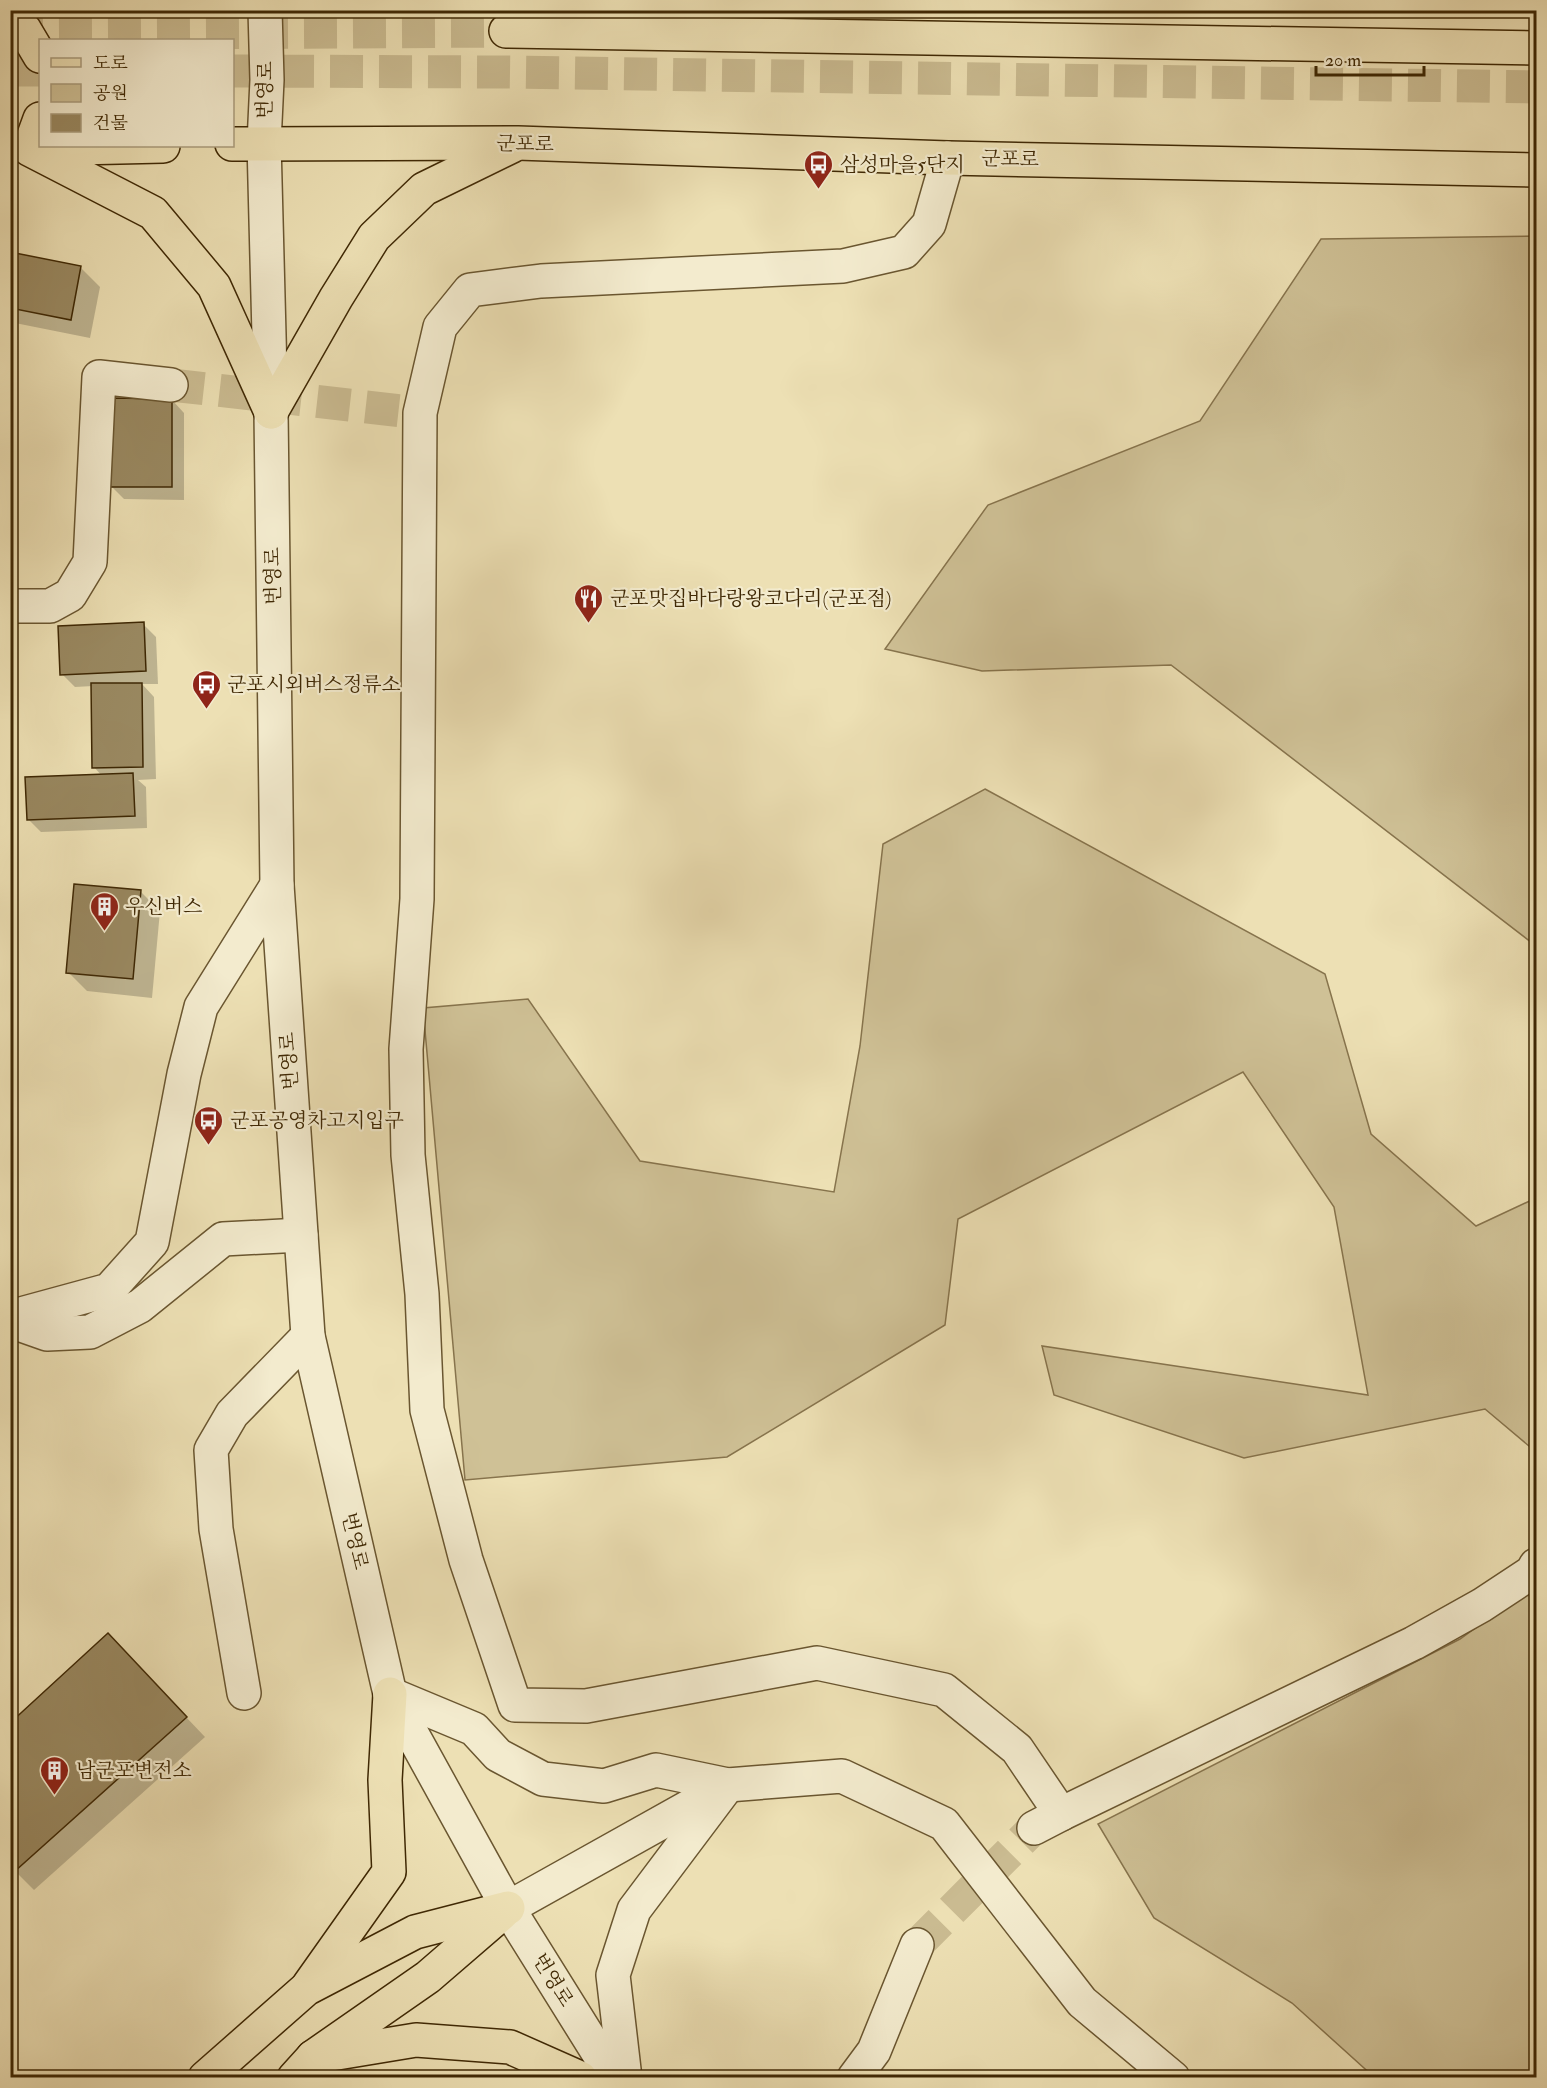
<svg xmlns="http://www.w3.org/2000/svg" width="1547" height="2088" viewBox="0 0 1547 2088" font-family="'IM FELL Double Pica','Noto Serif KR',serif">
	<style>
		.green { fill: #cfc196; stroke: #87744d; stroke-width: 1.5 }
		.shadow { fill: #0003 }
		.building { fill: #998860; stroke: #3f2804; stroke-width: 1.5 }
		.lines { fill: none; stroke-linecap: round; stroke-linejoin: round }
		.minor-tunnel { stroke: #cabb91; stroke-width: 33; stroke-dasharray: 33 16; stroke-linecap: butt }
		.major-tunnel { stroke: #cabb91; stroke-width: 33; stroke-dasharray: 33 16; stroke-linecap: butt }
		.minor-casing { stroke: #6a5630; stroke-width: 36 }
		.major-casing { stroke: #3f2804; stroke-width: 36 }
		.highway-casing { stroke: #3f2804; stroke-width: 36 }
		.minor { stroke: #f3ebce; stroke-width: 33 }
		.major { stroke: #ede0b4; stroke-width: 33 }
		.highway { stroke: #ede0b4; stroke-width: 33 }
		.labels { text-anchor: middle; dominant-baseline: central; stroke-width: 4.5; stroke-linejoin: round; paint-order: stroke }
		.street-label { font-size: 20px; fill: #3f2804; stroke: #f3ebce }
		.poi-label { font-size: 20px; fill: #3f2804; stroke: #f3ebce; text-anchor: start }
	</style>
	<rect width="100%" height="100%" fill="#ede0b4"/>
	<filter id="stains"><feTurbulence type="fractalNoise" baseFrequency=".00333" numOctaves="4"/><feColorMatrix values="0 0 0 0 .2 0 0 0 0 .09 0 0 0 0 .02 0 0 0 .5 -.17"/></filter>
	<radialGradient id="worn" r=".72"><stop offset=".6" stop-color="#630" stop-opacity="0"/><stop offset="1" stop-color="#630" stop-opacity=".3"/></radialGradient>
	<!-- green -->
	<g class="green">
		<path d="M1536,236V946L1171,665L982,671L885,649L988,505L1200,421L1321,239Z"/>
		<path d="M985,789L1325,974L1371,1134L1476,1226L1536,1198V1452L1485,1409L1244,1458L1054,1395L1042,1346L1368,1395L1334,1207L1243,1072L958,1219L945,1325L727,1457L465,1480L423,1008L528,999L640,1161L834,1192L860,1046L883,844Z"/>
		<path d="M1536,1584V2077H1374L1292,2003L1154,1918L1098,1824L1460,1639Z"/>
	</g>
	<!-- shadow -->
	<g class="shadow">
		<path d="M10,254L80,267L100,287L90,338L10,322Z"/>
		<path d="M172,400L184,413V500L124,499L111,486Z"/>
		<path d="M143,624L156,637L158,684H142L154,697L156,779L138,780L146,787L147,828L41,832L28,819L102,776L94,767L93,686L75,687L62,674Z"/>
		<path d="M10,797L11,798L12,831H10Z"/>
		<path d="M141,892L160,911L152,998L87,991L68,972Z"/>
		<path d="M127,1655L205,1737L34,1890L10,1866Z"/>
	</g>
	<!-- building -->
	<g class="building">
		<path d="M10,252L81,266L71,320L10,308Z"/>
		<path d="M110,398L172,399V487H110Z"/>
		<path d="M144,622L146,671L60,675L58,626Z"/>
		<path d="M91,683H142L143,767L92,768Z"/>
		<path d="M133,773L135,816L27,820L25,777Z"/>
		<path d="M74,884L141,890L133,979L66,973Z"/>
		<path d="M108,1633L187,1717L14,1872L10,1868V1723Z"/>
	</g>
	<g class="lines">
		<!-- minor-tunnel -->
		<g class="minor-tunnel">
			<path d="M171,385L420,413"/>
			<path d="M917,1945L1034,1828"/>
		</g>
		<!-- major-tunnel -->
		<g class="major-tunnel">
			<path d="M10,34L506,31"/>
			<path d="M10,70H40"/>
			<path d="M232,71L505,72L1536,87"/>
		</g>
		<defs>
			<g id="minor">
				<path d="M265,10L267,80L264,143L271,412L277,885L308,1336L390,1694L508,1908L614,2078"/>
				<path d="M948,158L929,224L904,252L843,266L541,281L470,290L440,327L420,413L417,899L406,1049L408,1155L422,1294L427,1410L466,1560L515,1705L586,1706L817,1663L944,1690L1017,1749L1061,1814L1034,1828"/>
				<path d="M10,606H50L70,595L90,562L99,377L171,385"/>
				<path d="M10,1317L109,1290L152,1242L184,1074L201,1007L277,885"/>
				<path d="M10,1321L47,1334L90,1332L140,1306L223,1239L301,1235"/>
				<path d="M244,1693L216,1529L211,1450L232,1414L308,1336"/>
				<path d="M390,1694L474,1729L498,1755L543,1779L604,1786L656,1770L728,1785L634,1910L613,1975L625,2078"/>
				<path d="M1061,1814L1414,1643L1482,1605L1532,1572L1536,1565"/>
				<path d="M508,1908L728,1785L842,1776L944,1824L1082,2002L1173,2078"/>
				<path d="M854,2078L874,2051L917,1945"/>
			</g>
			<g id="major">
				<path d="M10,17L24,29L40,56"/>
				<path d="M506,31L1536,48"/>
				<path d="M40,119L29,149L153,213L214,286L271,412"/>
				<path d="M232,144L518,143L948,158L1536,170"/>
				<path d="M33,149L163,146"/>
				<path d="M271,412L336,298L374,237L424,189L512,146"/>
			</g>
			<g id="highway">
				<path d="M309,1985L389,1872L385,1780L390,1694"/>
				<path d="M313,2057L416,2040L510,2047L580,2078"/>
				<path d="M205,2078L306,1989L415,1932L508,1908"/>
				<path d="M294,2078L313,2057L428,1977L502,1913"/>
			</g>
		</defs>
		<!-- minor casing -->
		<use href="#minor" class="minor-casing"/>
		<!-- major casing -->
		<use href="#major" class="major-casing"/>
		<!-- highway casing -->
		<use href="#highway" class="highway-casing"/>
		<!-- minor -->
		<use href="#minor" class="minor"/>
		<!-- major -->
		<use href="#major" class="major"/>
		<!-- highway -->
		<use href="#highway" class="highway"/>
	</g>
	<!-- icons -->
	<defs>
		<symbol id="bus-pin" viewBox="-11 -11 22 30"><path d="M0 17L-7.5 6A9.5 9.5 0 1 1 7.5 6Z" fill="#8f2418" stroke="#f3ebce"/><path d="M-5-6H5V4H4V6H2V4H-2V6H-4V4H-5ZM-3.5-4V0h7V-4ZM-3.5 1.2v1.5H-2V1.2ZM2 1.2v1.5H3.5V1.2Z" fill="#fff"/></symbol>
		<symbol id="restaurant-pin" viewBox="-11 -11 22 30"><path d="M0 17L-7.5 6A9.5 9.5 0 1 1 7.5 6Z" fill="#8f2418" stroke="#f3ebce"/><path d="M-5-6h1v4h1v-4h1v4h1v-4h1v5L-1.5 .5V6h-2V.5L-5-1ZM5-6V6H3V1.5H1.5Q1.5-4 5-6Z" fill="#fff"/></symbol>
		<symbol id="building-pin" viewBox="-11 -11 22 30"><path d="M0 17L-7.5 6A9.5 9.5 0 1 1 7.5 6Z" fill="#8f2418" stroke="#f3ebce"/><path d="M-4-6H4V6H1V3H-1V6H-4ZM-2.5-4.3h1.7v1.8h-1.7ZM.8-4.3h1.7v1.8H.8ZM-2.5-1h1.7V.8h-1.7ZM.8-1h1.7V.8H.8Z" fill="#fff"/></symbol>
	</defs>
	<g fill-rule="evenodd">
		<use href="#bus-pin" x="802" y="148" width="33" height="45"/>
		<use href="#restaurant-pin" x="572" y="582" width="33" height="45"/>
		<use href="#bus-pin" x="190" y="668" width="33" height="45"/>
		<use href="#building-pin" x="88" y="890" width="33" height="45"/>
		<use href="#bus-pin" x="192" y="1104" width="33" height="45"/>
		<use href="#building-pin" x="38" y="1754" width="33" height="45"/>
	</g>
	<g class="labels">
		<!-- street labels -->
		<g class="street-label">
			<text transform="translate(265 90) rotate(-89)">번영로</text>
			<text transform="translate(525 144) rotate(1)">군포로</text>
			<text transform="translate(1010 159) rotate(1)">군포로</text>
			<text transform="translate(273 576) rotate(-91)">번영로</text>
			<text transform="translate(289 1061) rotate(-94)">번영로</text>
			<text transform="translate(355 1541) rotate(77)">번영로</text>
			<text transform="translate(553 1980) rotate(58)">번영로</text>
		</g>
		<!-- poi labels -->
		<g class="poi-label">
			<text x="840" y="164">삼성마을5단지</text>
			<text x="610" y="598">군포맛집바다랑왕코다리(군포점)</text>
			<text x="227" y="684">군포시외버스정류소</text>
			<text x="125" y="906">우신버스</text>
			<text x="230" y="1120">군포공영차고지입구</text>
			<text x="76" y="1770">남군포변전소</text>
		</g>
	</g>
	<!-- margin -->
	<rect width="1547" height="2088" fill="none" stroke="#ede0b4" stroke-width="36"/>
	<rect x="12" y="12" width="1523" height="2064" fill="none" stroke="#3f2804" stroke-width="3"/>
	<rect x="18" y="18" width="1511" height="2052" fill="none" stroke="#3f2804" stroke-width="1.5"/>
	<!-- legend -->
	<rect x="39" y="39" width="195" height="108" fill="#f3ebce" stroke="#ab9d7d" stroke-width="1.5"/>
	<rect x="51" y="58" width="30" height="9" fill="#ede0b4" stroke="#ab9d7d" stroke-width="1.5"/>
	<text x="93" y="69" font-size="18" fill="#3f2804">도로</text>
	<rect x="51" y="84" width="30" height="18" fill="#cfc196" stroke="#ab9d7d" stroke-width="1.5"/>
	<text x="93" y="99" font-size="18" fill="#3f2804">공원</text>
	<rect x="51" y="114" width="30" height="18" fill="#998860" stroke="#ab9d7d" stroke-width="1.5"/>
	<text x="93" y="129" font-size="18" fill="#3f2804">건물</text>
	<!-- scale -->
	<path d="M1316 66v9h108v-9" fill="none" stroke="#3f2804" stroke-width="3"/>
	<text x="1325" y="66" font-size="18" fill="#3f2804" stroke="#f3ebce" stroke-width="4.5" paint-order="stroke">20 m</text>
	<rect width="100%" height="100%" filter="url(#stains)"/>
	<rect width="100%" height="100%" fill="url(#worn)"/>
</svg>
